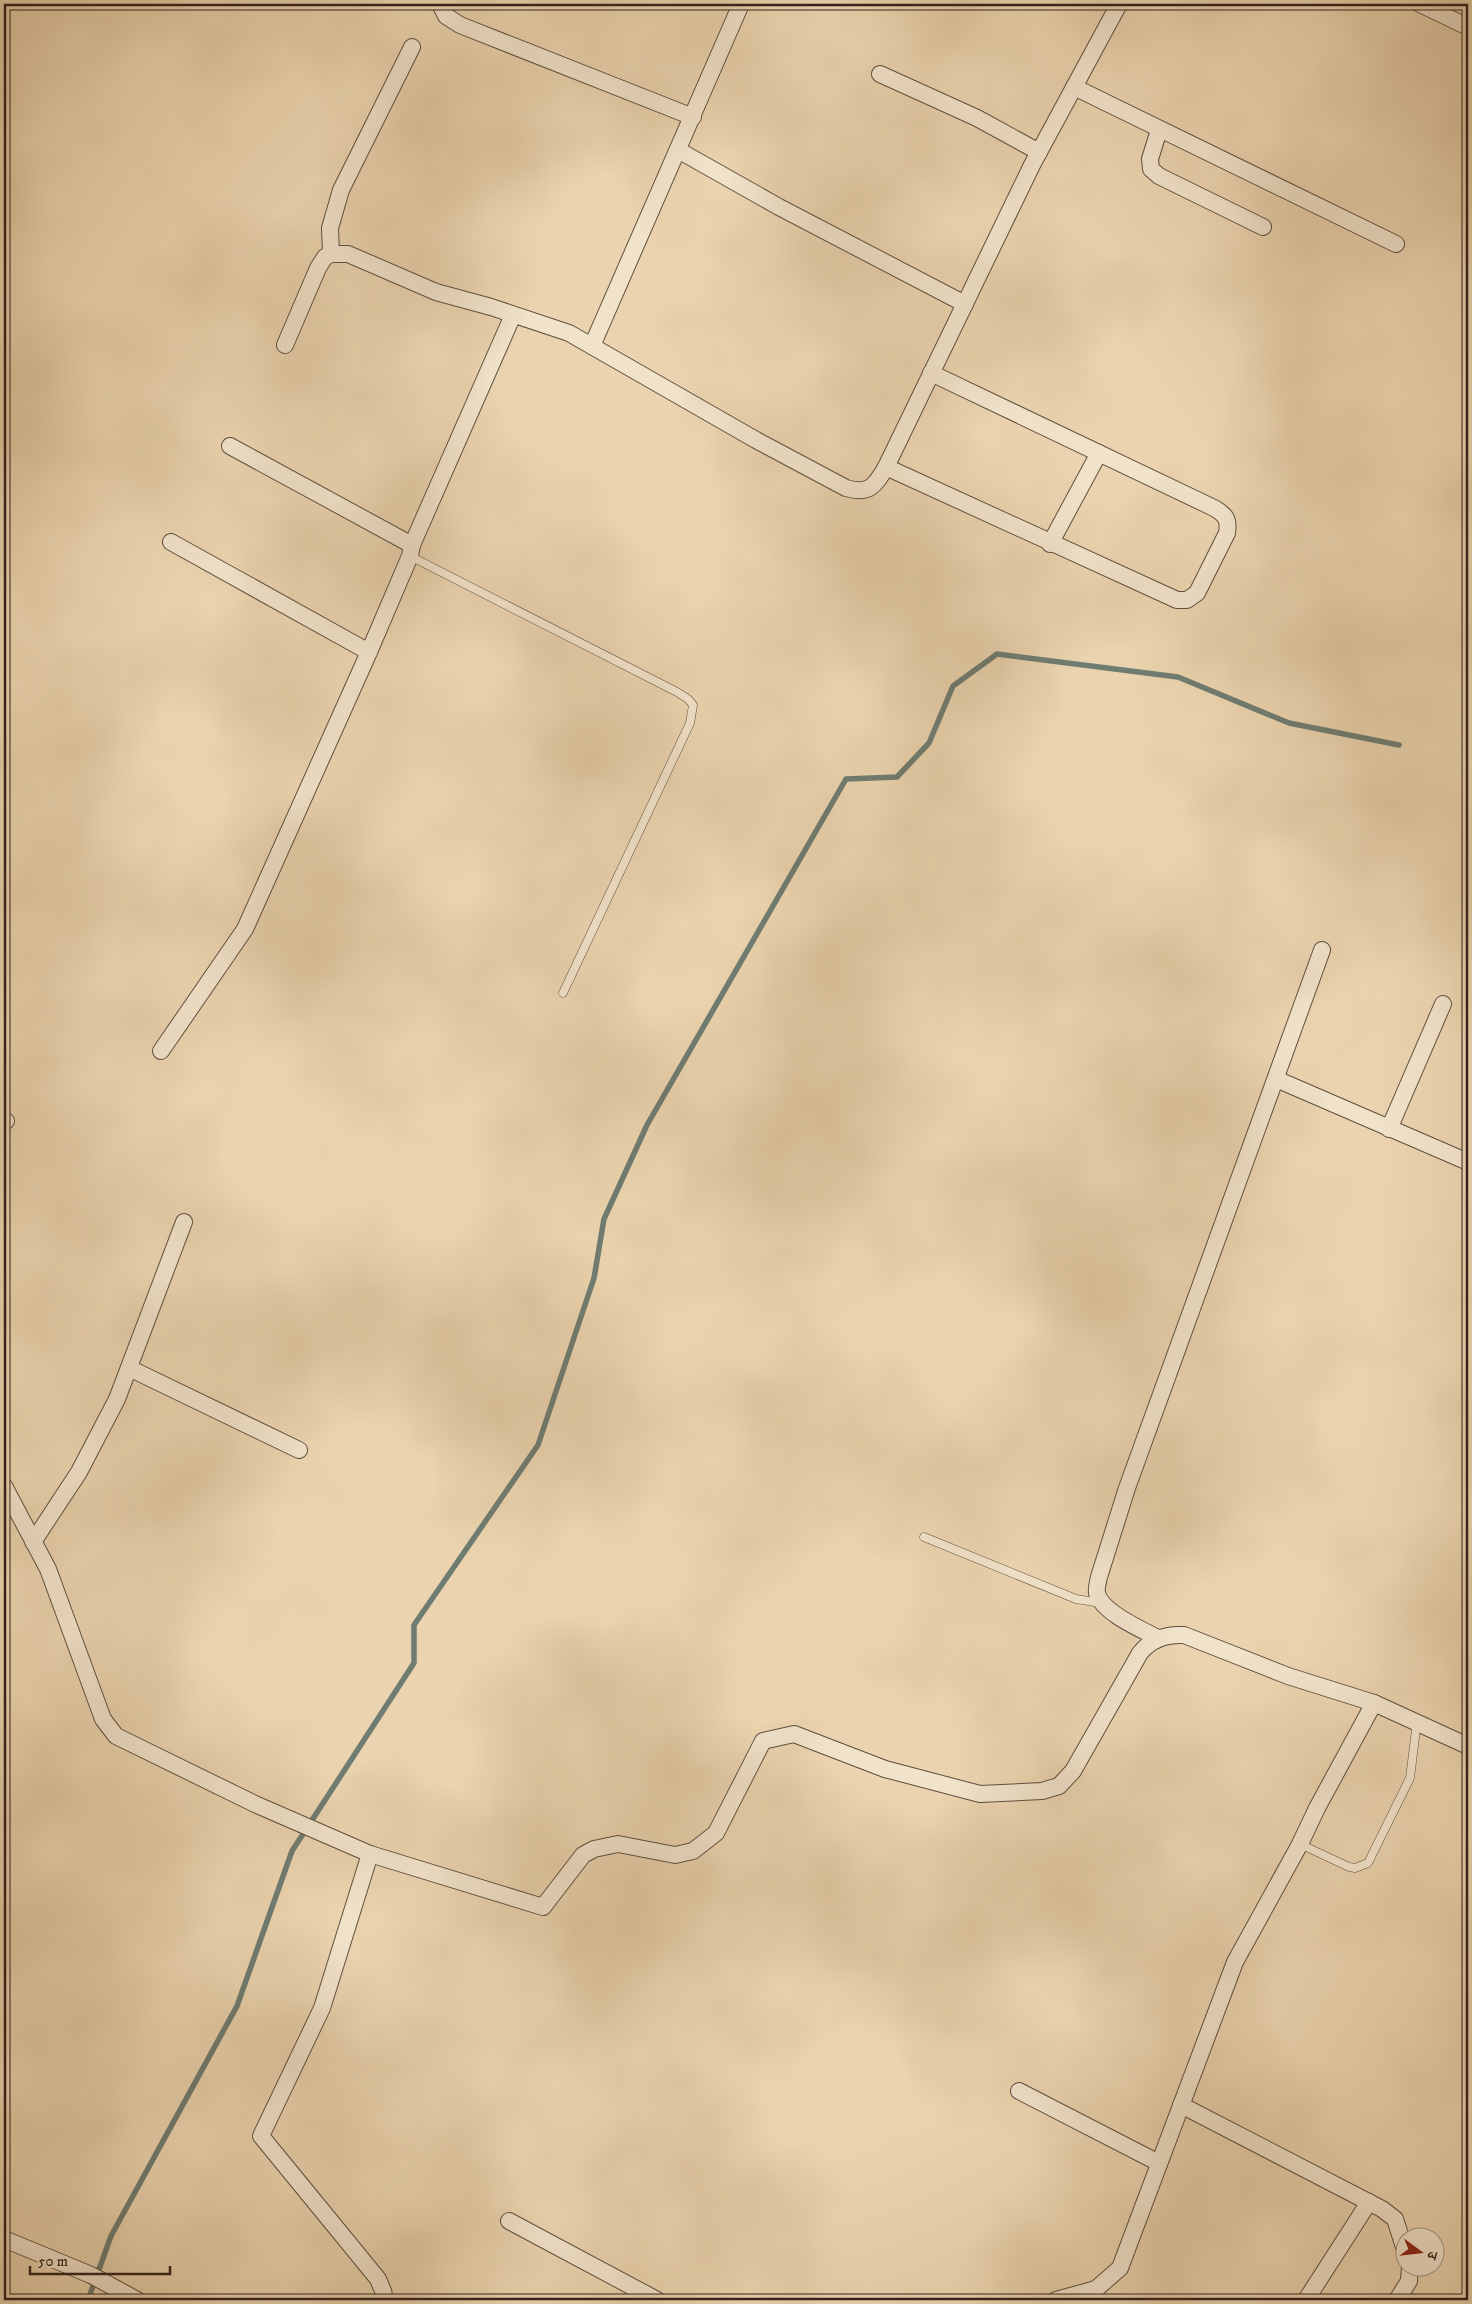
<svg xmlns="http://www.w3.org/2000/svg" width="1472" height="2304" viewBox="0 0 1472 2304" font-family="'IM FELL DW Pica','Noto Serif Devanagari',serif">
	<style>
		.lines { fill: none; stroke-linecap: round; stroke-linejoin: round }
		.stream { stroke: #6f7c71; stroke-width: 5.5 }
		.lane-casing { stroke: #5f4e40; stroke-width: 9 }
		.street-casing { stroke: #5f4e40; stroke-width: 18 }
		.lane { stroke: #f1e2ca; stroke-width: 8 }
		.street { stroke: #f1e2ca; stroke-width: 16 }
	</style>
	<rect width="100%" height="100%" fill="#ead3ae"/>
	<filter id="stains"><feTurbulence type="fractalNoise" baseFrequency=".004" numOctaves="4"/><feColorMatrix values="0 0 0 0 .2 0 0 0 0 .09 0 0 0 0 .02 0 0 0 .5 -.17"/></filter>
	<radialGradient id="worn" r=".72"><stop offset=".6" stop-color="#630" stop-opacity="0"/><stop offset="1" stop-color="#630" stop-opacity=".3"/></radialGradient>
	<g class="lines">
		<!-- stream -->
		<path class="stream" d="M88,2300L111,2236L237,2006L292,1851L414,1663V1625L538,1445L594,1278L604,1219L647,1125L846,779L897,777L929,743L953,686L997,654L1178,677L1289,723L1399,745"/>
		<defs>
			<g id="lane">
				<path d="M410,556L677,692L688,699L693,705L690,723L563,993"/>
				<path d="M924,1537L1076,1599L1101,1603"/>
				<path d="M1300,1844L1349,1867L1355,1868L1368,1863L1410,1778L1417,1721"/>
			</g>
			<g id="street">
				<path d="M440,4L446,16L460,25L693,117"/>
				<path d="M1420,4L1468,27"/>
				<path d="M880,74L977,118L1039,152"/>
				<path d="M1074,87L1396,244"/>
				<path d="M1159,130L1150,159L1151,169L1159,176L1263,227"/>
				<path d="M678,150L779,207L965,304"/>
				<path d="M331,254L330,228L341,190L412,47"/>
				<path d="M285,345L318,268L325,257L331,254H348L436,292L491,307L569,333L756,440L846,488C869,495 875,486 886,467L1032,165L1119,4"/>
				<path d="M592,346L741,4"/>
				<path d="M230,446L412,545"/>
				<path d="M886,467L1177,600H1187L1197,593L1227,533C1229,519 1226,515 1214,508L931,373"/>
				<path d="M171,542L369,652"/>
				<path d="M1050,544L1099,453"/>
				<path d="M161,1051L245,929L369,652L410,556L412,545L513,315"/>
				<path d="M1276,1079L1468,1162"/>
				<path d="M4,1120L6,1121"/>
				<path d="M1389,1129L1443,1004"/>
				<path d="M129,1368L299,1450"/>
				<path d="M4,1486L48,1569L103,1719L116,1736L255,1804L370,1854"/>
				<path d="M33,1542L79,1472L117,1399L184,1222"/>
				<path d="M1158,1638C1142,1630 1101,1612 1097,1593C1096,1589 1098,1582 1099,1577L1127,1488L1322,950"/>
				<path d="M1019,2091L1159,2163"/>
				<path d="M1181,2105L1382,2209L1395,2219L1404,2247"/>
				<path d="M509,2221L657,2300"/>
				<path d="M4,2239L91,2275L137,2300"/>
				<path d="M385,2300L383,2291L378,2279L261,2136L322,2008L370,1854L543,1907L583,1855L594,1849L618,1844L675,1855L693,1851L716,1833L763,1741L794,1734L885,1769L980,1794L1042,1791L1059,1786L1073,1771L1140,1653C1151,1639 1166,1634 1184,1635L1288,1676L1374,1703L1468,1746"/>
				<path d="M1056,2300L1096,2289L1120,2268L1235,1962L1300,1844L1317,1808L1374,1703"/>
				<path d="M1306,2300L1369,2202"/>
				<path d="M1397,2300L1409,2281L1410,2266"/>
			</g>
		</defs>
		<!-- lane casing -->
		<use href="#lane" class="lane-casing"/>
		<!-- street casing -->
		<use href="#street" class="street-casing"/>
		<!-- lane -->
		<use href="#lane" class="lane"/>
		<!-- street -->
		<use href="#street" class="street"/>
	</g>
	<!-- margin -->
	<rect width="1472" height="2304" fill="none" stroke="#ead3ae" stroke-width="20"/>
	<rect x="5" y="5" width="1462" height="2294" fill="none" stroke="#31221c" stroke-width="2.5"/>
	<rect x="10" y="10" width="1452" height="2284" fill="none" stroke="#31221c"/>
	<!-- north arrow -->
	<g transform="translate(1420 2252) rotate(105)"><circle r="24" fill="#f1e2ca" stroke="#a49584"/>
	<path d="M0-4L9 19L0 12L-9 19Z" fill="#8f2418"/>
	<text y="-8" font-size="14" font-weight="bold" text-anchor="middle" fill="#31221c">उ</text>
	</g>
	<!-- scale -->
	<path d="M30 2266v8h140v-8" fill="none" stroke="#31221c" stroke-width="2.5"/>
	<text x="38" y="2266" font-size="15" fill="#31221c" stroke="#f1e2ca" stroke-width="4" paint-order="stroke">50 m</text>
	<rect width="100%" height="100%" filter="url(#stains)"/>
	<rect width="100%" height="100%" fill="url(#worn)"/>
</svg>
